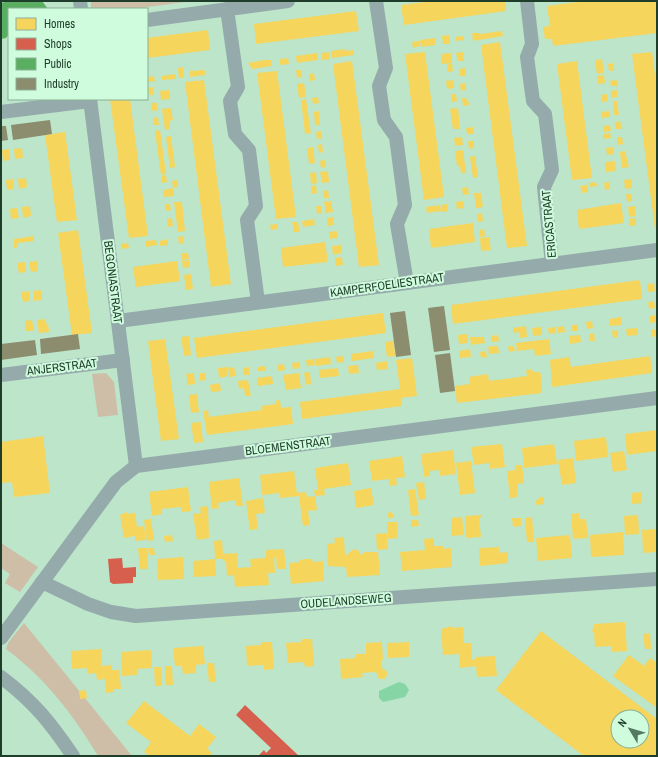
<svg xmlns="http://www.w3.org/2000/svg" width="658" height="757" viewBox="0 0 658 757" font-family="'Archivo Narrow',sans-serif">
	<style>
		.green { fill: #cebea8 }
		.water { fill: #85d6a4 }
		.homes { fill: #f6d55c; fill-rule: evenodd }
		.shops { fill: #d6604d }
		.public { fill: #5aae61 }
		.industry { fill: #8c8c6e }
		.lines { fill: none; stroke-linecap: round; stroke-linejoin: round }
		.minor { stroke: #95aaab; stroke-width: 14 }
		.labels { text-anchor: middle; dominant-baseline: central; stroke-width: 4; stroke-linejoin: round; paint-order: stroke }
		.street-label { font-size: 12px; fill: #1e3d2a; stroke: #d0fcde }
	</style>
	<rect width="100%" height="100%" fill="#bce5ca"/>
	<!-- green -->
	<g class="green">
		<path d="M91,1H192L133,9H91Z"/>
		<path d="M106,373L114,382L118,415L98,417L92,374Z"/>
		<path d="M1,543L38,567L20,592L5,583L10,574L1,568Z"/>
		<path d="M24,623L132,756H98C73,714 45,678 6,649L8,643Z"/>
	</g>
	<!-- water -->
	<path class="water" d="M399,682L405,684L409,690L405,697L383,702L379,698V691Z"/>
	<!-- homes -->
	<g class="homes">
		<path d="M433,1H505L506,11L404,25L401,5Z"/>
		<path d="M585,1H655L657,33L553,46L552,39H545L543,27L550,26L547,6Z"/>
		<path d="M356,11L359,31L256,44L254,24Z"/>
		<path d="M208,30L210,50L147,58V38Z"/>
		<path d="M502,31L503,36L473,41L472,33H480V34Z"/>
		<path d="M449,35L450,44H443L442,36Z"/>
		<path d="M463,36L464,40L456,41V37Z"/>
		<path d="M435,38V45L421,47L420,40Z"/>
		<path d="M419,41L420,46L413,48L412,42Z"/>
		<path d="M500,42L527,246L507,248L481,45Z"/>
		<path d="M346,49V51L353,50L354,55L332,58L331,51Z"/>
		<path d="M329,52L330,59L322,60L321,53Z"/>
		<path d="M425,52L444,197L424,200L405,54Z"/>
		<path d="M463,52L464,61H458L456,53Z"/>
		<path d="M652,52L657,90V229H655L632,54Z"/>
		<path d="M317,53L318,60L297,63L296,56Z"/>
		<path d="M451,53L452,63L442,64L441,54Z"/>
		<path d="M288,58L289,64L280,65V59Z"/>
		<path d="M602,59L604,73L597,74L595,60Z"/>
		<path d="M264,60H271L272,66L252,69L248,63Z"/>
		<path d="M352,61L379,265L359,267L333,64Z"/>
		<path d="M577,61L592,178L572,180L557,64Z"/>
		<path d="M452,63L453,71L448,72L447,64Z"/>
		<path d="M613,63L614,71H609L608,64Z"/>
		<path d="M183,67L184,78H179L178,68Z"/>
		<path d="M465,68L466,76H460L459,69Z"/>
		<path d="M205,70V75L190,77V71Z"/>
		<path d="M296,70H301L302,77L297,78Z"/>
		<path d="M277,71L296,217L276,219L257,73Z"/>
		<path d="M314,73L315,80L310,81L309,74Z"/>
		<path d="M176,74V79L162,80V76Z"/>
		<path d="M604,75L605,83L598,84L597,76Z"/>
		<path d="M154,76L155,81L147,82V77Z"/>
		<path d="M204,80L231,284L211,287L185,82Z"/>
		<path d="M453,80L454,88L447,89L446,81Z"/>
		<path d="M617,80L618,86H611L610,81Z"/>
		<path d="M304,83L306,97L299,98L297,84Z"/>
		<path d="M466,83V90L461,91L460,84Z"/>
		<path d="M153,87L154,95H149L148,88Z"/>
		<path d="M169,90L170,99L161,100L160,91Z"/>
		<path d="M617,90V97L612,98L611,91Z"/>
		<path d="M451,94H456L457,101L452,102Z"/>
		<path d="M607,94L608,101L602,102L601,95Z"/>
		<path d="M318,97L319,103L313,104L312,98Z"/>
		<path d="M462,98H466L470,105L463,106Z"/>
		<path d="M110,99H130L148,236L129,238Z"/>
		<path d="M306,99L311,133L305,134L301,100Z"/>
		<path d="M613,101H617L619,115H614Z"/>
		<path d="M151,103H157L158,110L152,111Z"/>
		<path d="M171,108L173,120L169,121L170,129L165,130L162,109Z"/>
		<path d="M458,108L460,129H453L450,109Z"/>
		<path d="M319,111L320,125H315L314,112Z"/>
		<path d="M609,111L610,117L602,118L601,112Z"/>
		<path d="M158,117L159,125H154L153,118Z"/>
		<path d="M620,121L622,129H616L615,122Z"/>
		<path d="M610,125L611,131L604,132L603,126Z"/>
		<path d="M473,127L474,134H467L466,128Z"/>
		<path d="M160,130L166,174L161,175L155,131Z"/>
		<path d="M321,131L322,139H317L316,132Z"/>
		<path d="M65,132L77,220L57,222L45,135Z"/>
		<path d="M610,133L611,138L603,139V134Z"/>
		<path d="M171,136L175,167L170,168L166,137Z"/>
		<path d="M462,137L463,145L455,146L454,138Z"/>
		<path d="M617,137H622L623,144L618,145Z"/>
		<path d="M468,141H473L474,148L469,149Z"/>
		<path d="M322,144L323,152L319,153L318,145Z"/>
		<path d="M313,147L315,163L309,164L307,148Z"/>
		<path d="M613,147L614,154L607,155L606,148Z"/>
		<path d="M22,148L23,158L15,159L14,149Z"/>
		<path d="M9,149L10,160L3,161L2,150Z"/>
		<path d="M463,150L466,173H461L460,166H457L455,151Z"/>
		<path d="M625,151L629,167L622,168L620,152Z"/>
		<path d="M475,156L478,177L473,178L470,157Z"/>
		<path d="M325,160L326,167L321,168L320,161Z"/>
		<path d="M615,161L616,171L606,172L605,162Z"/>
		<path d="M328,171L329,182L322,183L320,172Z"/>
		<path d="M316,172L317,183L311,184L310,173Z"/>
		<path d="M166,175L167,182L162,183L161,176Z"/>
		<path d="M26,178L27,187L19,189L18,179Z"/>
		<path d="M13,179L14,189L7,190L6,180Z"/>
		<path d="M631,179L632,188L625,189L624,180Z"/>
		<path d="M177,180L178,187L173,188L172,181Z"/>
		<path d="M596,182L597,186L590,187L589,183Z"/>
		<path d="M609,182L610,189L605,190L604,183Z"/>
		<path d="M316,185L317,193L312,194L311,186Z"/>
		<path d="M587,185L588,192L582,193L580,186Z"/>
		<path d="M468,187L469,194L463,195L462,188Z"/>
		<path d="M173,188L174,196L164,197L163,190Z"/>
		<path d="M328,190L329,198H324L323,191Z"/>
		<path d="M474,193H481L483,207L476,208Z"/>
		<path d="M626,194H631L632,201L627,202Z"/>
		<path d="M331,201L333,212L326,213L324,202Z"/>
		<path d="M463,201L464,208L457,209L456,202Z"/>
		<path d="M174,202H182L185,231L178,232Z"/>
		<path d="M621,203L624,223L579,229L577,210Z"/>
		<path d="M165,204H170L171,210L165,211Z"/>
		<path d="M447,204L448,211L442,212L441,205Z"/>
		<path d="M440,205L441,211L427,213L426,207Z"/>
		<path d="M30,206L31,216L23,218L22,207Z"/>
		<path d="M316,206H321L322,213L317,214Z"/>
		<path d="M635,206L636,216L629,217L628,207Z"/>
		<path d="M17,208L19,218L11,219L10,209Z"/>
		<path d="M482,213L483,221L478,222L477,214Z"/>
		<path d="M333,217L334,225L328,226L327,218Z"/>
		<path d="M172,218L173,226L168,227L167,219Z"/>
		<path d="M636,218V225L630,226L629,219Z"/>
		<path d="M314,219L315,225L303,227L302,221Z"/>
		<path d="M292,222H298L300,232H294Z"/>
		<path d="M473,223L475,242L431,248L429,229Z"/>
		<path d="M277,224L278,229L271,230L270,225Z"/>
		<path d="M484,229L485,236L480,237L479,230Z"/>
		<path d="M78,230L92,333L72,335L58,233Z"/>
		<path d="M337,231L338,238L330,239L329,232Z"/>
		<path d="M34,236V241L18,243V247L14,248V239Z"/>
		<path d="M183,236L184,243L179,244L178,237Z"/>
		<path d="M489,237L491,250L481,251L480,238Z"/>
		<path d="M167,239L168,245L160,246V241Z"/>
		<path d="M156,240L157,245L146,247L145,241Z"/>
		<path d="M325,242L328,262L283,267L281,248Z"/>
		<path d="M128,243L129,248L121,249V244Z"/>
		<path d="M341,245L342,253L333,255L332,246Z"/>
		<path d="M181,253H188L189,259L182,260Z"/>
		<path d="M342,257L343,265L336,266L335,258Z"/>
		<path d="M189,260L190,267L183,268L182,261Z"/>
		<path d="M37,261L38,271L31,272L29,262Z"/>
		<path d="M177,261L180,281L136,287L133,267Z"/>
		<path d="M25,262L26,272L19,273L17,263Z"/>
		<path d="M191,274L193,289L186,290L184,275Z"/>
		<path d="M640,280L642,299L453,324L451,305Z"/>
		<path d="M654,283L655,291L648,292L647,284Z"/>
		<path d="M41,290L42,300L34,301L33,291Z"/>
		<path d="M29,291L30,301L23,302L21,292Z"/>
		<path d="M654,301L655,308L649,309L648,302Z"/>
		<path d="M383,313L386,333L197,358L194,338Z"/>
		<path d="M656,315V322L650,323V316Z"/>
		<path d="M621,317L622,325L610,326L609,319L615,318L616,323L615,318Z"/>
		<path d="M45,319V324L48,323L49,332L39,333L37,320Z"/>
		<path d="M32,320L34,331H26L25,321Z"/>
		<path d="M592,321L593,328L587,329L586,322Z"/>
		<path d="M572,325H577L578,331H572Z"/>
		<path d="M526,326L527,337L520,338V332L513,333V328Z"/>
		<path d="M564,326L565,332L558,333L557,327Z"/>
		<path d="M541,327L542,335L533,336L532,328Z"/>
		<path d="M555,327L556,333L549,334L548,328Z"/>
		<path d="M637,328L638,335L627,336L626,329Z"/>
		<path d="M657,329V336L652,337L651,330Z"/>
		<path d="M618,330V337L613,338L612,331Z"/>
		<path d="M594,333L595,341H590L589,334Z"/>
		<path d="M467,334L468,343L459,344L458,335Z"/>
		<path d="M498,335L499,341L492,342L491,336Z"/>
		<path d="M580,335L581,342L570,344L569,336Z"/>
		<path d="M189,336L191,355L184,356L181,337Z"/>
		<path d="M470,337H484L485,343L471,345Z"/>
		<path d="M165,339L179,439L161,441L148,341Z"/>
		<path d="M549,339L551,354L535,356L534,349L517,351L516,343Z"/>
		<path d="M394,341L395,356L387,357L385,342Z"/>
		<path d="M493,346H498L499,353L489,354L488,347Z"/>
		<path d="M508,346H514L515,351L509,352Z"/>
		<path d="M470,349L471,357L460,358L459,351Z"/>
		<path d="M373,351L374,358L352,361L351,354Z"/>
		<path d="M486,351L487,357L481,358L480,352Z"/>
		<path d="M343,356L344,362L337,363L336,357Z"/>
		<path d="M650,356L652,373L552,387L550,360L569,357L571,367Z"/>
		<path d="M330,357L331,364L316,366L315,359Z"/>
		<path d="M412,358L417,396L401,398L402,406L302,419L300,402L400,389L396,360Z"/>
		<path d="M314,359L315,365L307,366L306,360Z"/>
		<path d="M387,361L388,369L377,370L376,363Z"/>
		<path d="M299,362L300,368L293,369L292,363Z"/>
		<path d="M284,364L285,370L278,371L277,365Z"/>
		<path d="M358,365L359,373L349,374L348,366Z"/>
		<path d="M265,366L266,371H258V367Z"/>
		<path d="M227,367L228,376L219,378L218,368Z"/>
		<path d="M234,367L236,376L230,377L228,368Z"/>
		<path d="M249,367L250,375H244L243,368Z"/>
		<path d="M338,368L339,376L320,378L319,370Z"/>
		<path d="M532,369L533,372H539L541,374L542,393L457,403L455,386L470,384L469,377L488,374L489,381L527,376L526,370Z"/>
		<path d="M310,372L311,384L306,385L304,373Z"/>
		<path d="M194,373L195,384L188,385L186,374Z"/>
		<path d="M199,373H205L206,380L200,381Z"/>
		<path d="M299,373L301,388L286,390L283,375Z"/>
		<path d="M272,376L273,384L258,386L257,378Z"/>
		<path d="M248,380L251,396H245L244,388L239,389L238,381Z"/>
		<path d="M220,383L221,391L211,392L210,385Z"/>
		<path d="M197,394L199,412L191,413L189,395Z"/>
		<path d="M280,400L281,408L291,407L293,424L207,435L203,411L208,410L209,417L262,410V406L276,404L275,401Z"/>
		<path d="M201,422L203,442L194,443L191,423Z"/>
		<path d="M657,430V451L627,455L625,434Z"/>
		<path d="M43,436L50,493L14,497L12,482L1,483V442Z"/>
		<path d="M606,437L608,457L576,461L574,441Z"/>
		<path d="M502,444L505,467L490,469L489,463L474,465L471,447Z"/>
		<path d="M554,444L557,464L524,468L522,448Z"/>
		<path d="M453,450L456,474L440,476L439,470L430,471V476L424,477L421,454Z"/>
		<path d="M624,451L627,470L613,472L610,453Z"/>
		<path d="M402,456L405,477L396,478L397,485L390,486L389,479L372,481L369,461Z"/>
		<path d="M573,458L576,483L562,485L558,460Z"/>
		<path d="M471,461L475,493L460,495L456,463Z"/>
		<path d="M348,463L351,485L324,489L325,495L315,496L317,510L308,511L310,525L303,526L299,496L280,498V493L262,495L260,475L294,471L297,493L306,492L307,497L315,496L314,490H318L315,468Z"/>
		<path d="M515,465H522L524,483L517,484L518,497L510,498L507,471L515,470Z"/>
		<path d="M239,478L243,506H236L235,500L218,503L219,508L212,509L209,482Z"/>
		<path d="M424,482L426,499L419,500L416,483Z"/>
		<path d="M188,487L191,511L182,512L181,507L161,509L162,514L152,516L149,492Z"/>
		<path d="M371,488L374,505L356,508L354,491Z"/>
		<path d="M415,489L419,515L411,516L408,490Z"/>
		<path d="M641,492L642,503L632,504V493Z"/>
		<path d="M540,497H544V504L536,505V501Z"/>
		<path d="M263,498L265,513L256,514L258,529L250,530L246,501Z"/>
		<path d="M208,506L209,538L197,540L193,514L201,513L200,507Z"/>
		<path d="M127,512V514L135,513L137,527L144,526L146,540L135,541V536L124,538L120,515Z"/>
		<path d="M392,512L394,517L389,519L387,513Z"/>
		<path d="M579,513V519H586L588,538L573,539L571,514Z"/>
		<path d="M482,515V517L479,518L481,537L466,538L465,516Z"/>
		<path d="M638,515L639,534L625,535L624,516Z"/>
		<path d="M462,517L464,535L452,536L451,518Z"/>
		<path d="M532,517L534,542H527L525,518Z"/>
		<path d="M512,518H521V526L513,527Z"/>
		<path d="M151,519L154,540L147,541L144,520Z"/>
		<path d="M411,520H418L419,526L411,527Z"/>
		<path d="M387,522H397L398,538L388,539Z"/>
		<path d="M657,529V552L643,553L642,530Z"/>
		<path d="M623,532L624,555L591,557L590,535Z"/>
		<path d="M387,533L388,549L377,550L376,534Z"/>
		<path d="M172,535L173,541L165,542L164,536Z"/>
		<path d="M570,535L572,558L538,561L536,538Z"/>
		<path d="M344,537L345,556L354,549L359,551L360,555L365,552H378L380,575L347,577L346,567L328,566L327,544L335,543L334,538Z"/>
		<path d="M434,538V546H443V549L451,548L452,567L402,571L400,552L425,550L424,539Z"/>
		<path d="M222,540L223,554L237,553L238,568L251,567L250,559L266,558V550L284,549L286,569H277L276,557L274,558L275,573H268L269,585L235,587L234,575L227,576L226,561H223V559H215L214,541Z"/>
		<path d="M499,547V553L508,552V563L480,566L479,548Z"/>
		<path d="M138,548H147L148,569H140Z"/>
		<path d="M148,548H154L155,555H149Z"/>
		<path d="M183,557L184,579L158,580L157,559Z"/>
		<path d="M215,559L216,576L194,577L193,561Z"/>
		<path d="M306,559H312L313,562L323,561L324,581L291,584L289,563L300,562V560Z"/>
		<path d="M625,622L627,651L612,652L611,646L595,647L594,632H592L594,624Z"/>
		<path d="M452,626L453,628L463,627L464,643H471L472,660L476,659V657L495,656L497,676L477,677L476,666L459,668L460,654L443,655L441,629Z"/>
		<path d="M541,631L657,719V756H584L496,690ZM618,717H642V741H618Z"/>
		<path d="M650,633L651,649H645L643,634Z"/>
		<path d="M302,639H312L314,666L305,667L304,662L288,663L286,643L302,642Z"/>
		<path d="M261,642H272L274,669L264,670V665L247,666L246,646L261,645Z"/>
		<path d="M382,642L383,660H381V668L384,669L388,673L385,679H379L376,672L362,673L363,677L341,679L340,659L356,658V654H366V643Z"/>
		<path d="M409,642V657L388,658L387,643Z"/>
		<path d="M203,646L205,664L196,665V673L183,674L182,666H175L173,648Z"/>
		<path d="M101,649L102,666L112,665V670H119L121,689H113L114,692L106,693L105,679L97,680L96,673L87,674V668L72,669L71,651Z"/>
		<path d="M151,650L152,668L137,669V675L122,676L121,652Z"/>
		<path d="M629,655L644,666L650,658L657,663V708L613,676Z"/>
		<path d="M207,663H214L216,682H209Z"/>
		<path d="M165,666H172L173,685H166Z"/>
		<path d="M154,667H161L162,686H155Z"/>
		<path d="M86,690L87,698L80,699L79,691Z"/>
		<path d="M144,701L190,736L199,724L216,737L207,749L212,753L210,756H150L144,752L151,742L126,723Z"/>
	</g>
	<!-- shops -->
	<g class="shops">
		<path d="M122,558L123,568L136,567V577H133V583L113,584L110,582L108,559Z"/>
		<path d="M245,705L299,756H258L264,750L266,753L271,748L236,715Z"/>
	</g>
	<!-- public -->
	<path class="public" d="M9,1H42L48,9H9V34L6,38L1,39V3Z"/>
	<!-- industry -->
	<g class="industry">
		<path d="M50,120L52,134L13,140L11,125Z"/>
		<path d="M1,126H6L8,140L1,141Z"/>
		<path d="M444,306L450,350L434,352L428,308Z"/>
		<path d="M405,311L411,355L396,357L390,313Z"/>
		<path d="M78,334L80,349L41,354L40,339Z"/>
		<path d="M35,340L37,355L1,360V344Z"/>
		<path d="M450,353L455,391L440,393L435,355Z"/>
	</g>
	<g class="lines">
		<!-- minor -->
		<g class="minor">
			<path d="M80,1L81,9"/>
			<path d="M376,1L386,68L379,86L384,120L396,137L405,205L397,224L407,283"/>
			<path d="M527,1L532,44L527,57L533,101L545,114L552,170L544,187L552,264"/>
			<path d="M227,9L238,87L230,101L235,134L249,150L256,206L247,220L258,302"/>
			<path d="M147,20L288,1"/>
			<path d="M90,99L136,466"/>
			<path d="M1,112L90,101"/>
			<path d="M118,321L657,250"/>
			<path d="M1,375L123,360"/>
			<path d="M42,582L88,604L111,612L136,616L657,579"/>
			<path d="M1,638L116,482L136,466L657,398"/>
			<path d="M1,677C34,702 50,722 73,756"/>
		</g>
	</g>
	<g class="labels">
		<!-- street labels -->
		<g class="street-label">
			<text transform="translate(549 224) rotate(-95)">ERICASTRAAT</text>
			<text transform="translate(113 282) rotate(83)">BEGONIASTRAAT</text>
			<text transform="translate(387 285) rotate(-8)">KAMPERFOELIESTRAAT</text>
			<text transform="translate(62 367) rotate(-7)">ANJERSTRAAT</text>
			<text transform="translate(288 446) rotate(-7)">BLOEMENSTRAAT</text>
			<text transform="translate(346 601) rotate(-4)">OUDELANDSEWEG</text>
		</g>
	</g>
	<!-- border -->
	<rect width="658" height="757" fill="none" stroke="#1e3d2a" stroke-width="4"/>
	<!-- legend -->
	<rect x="8" y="8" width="140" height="92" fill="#d0fcde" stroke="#89b096"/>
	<rect x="16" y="18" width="20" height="12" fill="#f6d55c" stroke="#89b096"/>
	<text x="44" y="28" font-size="12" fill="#1e3d2a">Homes</text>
	<rect x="16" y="38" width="20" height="12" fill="#d6604d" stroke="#89b096"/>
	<text x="44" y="48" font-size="12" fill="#1e3d2a">Shops</text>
	<rect x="16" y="58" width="20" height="12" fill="#5aae61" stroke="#89b096"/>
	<text x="44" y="68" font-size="12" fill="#1e3d2a">Public</text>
	<rect x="16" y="78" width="20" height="12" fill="#8c8c6e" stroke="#89b096"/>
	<text x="44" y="88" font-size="12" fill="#1e3d2a">Industry</text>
	<!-- north arrow -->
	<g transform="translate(630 729) rotate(308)"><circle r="19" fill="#d0fcde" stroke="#89b096"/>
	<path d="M0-3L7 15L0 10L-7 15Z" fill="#557862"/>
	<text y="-6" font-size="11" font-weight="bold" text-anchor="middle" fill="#1e3d2a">N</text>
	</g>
</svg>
